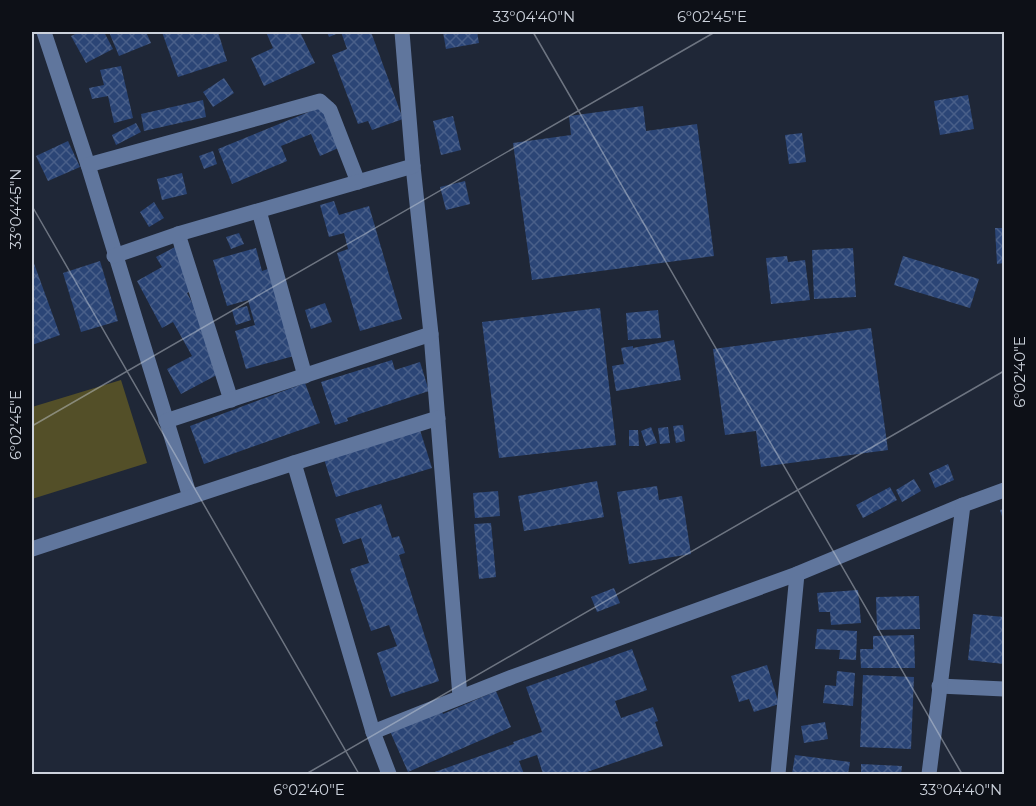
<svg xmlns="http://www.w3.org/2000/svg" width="1036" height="806" viewBox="0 0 1036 806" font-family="Montserrat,sans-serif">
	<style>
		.pitch { fill: #534f28 }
		.building { fill: url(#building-cross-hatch) }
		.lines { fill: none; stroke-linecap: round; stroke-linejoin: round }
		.minor { stroke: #60769d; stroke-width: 15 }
		.ticks { fill: none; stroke: #ccd2dc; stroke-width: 1.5; stroke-opacity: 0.45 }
		.neatline { fill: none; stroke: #ccd2dc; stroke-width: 2 }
		.ticks-label { font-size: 15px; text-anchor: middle; fill: #ccd2dc }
	</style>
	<defs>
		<pattern id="building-cross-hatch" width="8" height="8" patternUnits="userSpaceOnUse" patternTransform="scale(1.5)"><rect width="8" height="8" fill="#2b4576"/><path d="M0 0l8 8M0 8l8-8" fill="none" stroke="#495f89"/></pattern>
	</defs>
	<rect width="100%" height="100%" fill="#1f2737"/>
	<!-- pitch -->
	<path class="pitch" d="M121,380L147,463L32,499V407Z"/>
	<!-- building -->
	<g class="building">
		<path d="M80,32H104L113,49L86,63L71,36Z"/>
		<path d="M109,32H146L151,43L119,56Z"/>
		<path d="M162,32H218L227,61L178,77Z"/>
		<path d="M266,32H300L315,63L264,86L251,58L273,48Z"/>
		<path d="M327,32H371L403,119L372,130L368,121L358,124L332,55L347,49L341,32L329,37Z"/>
		<path d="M443,32H477L479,43L446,49Z"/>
		<path d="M121,66L133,118L114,123L108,96L92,99L89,88L104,85L100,70Z"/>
		<path d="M224,78L234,93L213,107L203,92Z"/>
		<path d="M968,95L974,129L940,135L934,101Z"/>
		<path d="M203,100L206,117L144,131L141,114Z"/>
		<path d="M333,102L350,143L320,156L311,134L281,146L287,161L232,184L218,149Z"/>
		<path d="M643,106L646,131L697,124L714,256L532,280L513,143L571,135L569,116Z"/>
		<path d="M453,116L461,150L441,155L433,121Z"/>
		<path d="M136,123L141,132L116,145L112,135Z"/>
		<path d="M802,133L806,162L789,164L785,135Z"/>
		<path d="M68,141L80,167L48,181L36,156Z"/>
		<path d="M213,151L217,164L204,169L199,156Z"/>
		<path d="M182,173L187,194L162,200L157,179Z"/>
		<path d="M465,181L470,204L446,210L440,187Z"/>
		<path d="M334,201L339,215L369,206L402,319L360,331L337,253L348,249L344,233L329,237L320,205Z"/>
		<path d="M154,202L164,218L149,227L140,212Z"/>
		<path d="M995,228H1004V263L997,264Z"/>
		<path d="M239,233L244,244L231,249L226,237Z"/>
		<path d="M177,246L199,287L187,293L228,369L181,394L167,369L192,356L173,322L162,328L137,281L162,267L156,257Z"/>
		<path d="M256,248L262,271L268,269L294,356L246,369L235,331L255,325L248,300L227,306L213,260Z"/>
		<path d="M853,248L856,297L814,299L812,250Z"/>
		<path d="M787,256L788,262L805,260L810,300L771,304L766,258Z"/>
		<path d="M903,256L979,279L970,308L894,285Z"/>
		<path d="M32,258L60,335L32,345Z"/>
		<path d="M100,261L118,321L81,332L63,273Z"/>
		<path d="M325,303L332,322L311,329L305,310Z"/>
		<path d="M247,306L251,320L236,325L232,310Z"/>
		<path d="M600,308L616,445L499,458L482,322Z"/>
		<path d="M658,310L661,338L628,340L626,313Z"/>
		<path d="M871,328L888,450L761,467L756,431L725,435L713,349Z"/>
		<path d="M674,340L681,380L616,391L612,366L624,364L621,348L633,346V348Z"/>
		<path d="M392,360L395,370L420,362L429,391L347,418L348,421L335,425L321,382Z"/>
		<path d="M305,383L320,423L204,464L190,426Z"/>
		<path d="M683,425L685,441L676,443L673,426Z"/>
		<path d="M651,427L657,443L646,446L641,431Z"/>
		<path d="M668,427L670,443L660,444L658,428Z"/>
		<path d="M420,430L432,468L336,497L324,459Z"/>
		<path d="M629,430H638L639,446H629Z"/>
		<path d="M948,464L954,480L935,488L929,473Z"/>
		<path d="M914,479L921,491L902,502L896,490Z"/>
		<path d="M597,481L604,517L524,531L518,496Z"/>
		<path d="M657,486L659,500L682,496L691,554L629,564L617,492Z"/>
		<path d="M890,487L897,500L863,518L856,505Z"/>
		<path d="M498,491L500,516L475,518L473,493Z"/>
		<path d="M381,504L392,538L399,536L405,553L399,555L439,681L391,697L377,653L397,646L389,625L371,631L350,569L369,563L361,538L343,544L335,519Z"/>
		<path d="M1004,509V523L1000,510Z"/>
		<path d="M491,523L496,577L479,579L474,524Z"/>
		<path d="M614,588L620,603L597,612L591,597Z"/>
		<path d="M858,590L861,623L831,625L830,612H819L817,593Z"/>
		<path d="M919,596L920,629L877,630L876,597Z"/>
		<path d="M973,614L1004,617V664L968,660Z"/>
		<path d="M817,629L857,631L856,660L839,659L840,650L815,649Z"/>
		<path d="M914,635L915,668H861L860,649H873V636Z"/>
		<path d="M632,649L647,690L615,701L621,718L653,707L658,721L655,722L663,746L581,774H543L537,755L519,761L524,774H429L514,744L513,742L542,732L526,687Z"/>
		<path d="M767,665L779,704L754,712L749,699L739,702L731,676Z"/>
		<path d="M837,671L855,673L853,706L823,703L825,685L836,686Z"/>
		<path d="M863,675L914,677L911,749L860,747Z"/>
		<path d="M496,691L511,727L408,772L389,729L440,707L443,714Z"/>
		<path d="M825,722L828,739L804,743L801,726Z"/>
		<path d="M795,755L850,762L848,774H792Z"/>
		<path d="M861,764L902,766L901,774H861Z"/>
	</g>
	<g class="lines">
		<!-- minor -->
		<g class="minor">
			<path d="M44,32L88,165L190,497"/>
			<path d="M402,32L413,166L431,334L460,697"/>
			<path d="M88,165L320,101L330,110L358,182"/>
			<path d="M259,211L305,376"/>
			<path d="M178,234L231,400"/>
			<path d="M114,256L178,234L413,166"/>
			<path d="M166,421L431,334"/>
			<path d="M294,463L438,418"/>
			<path d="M32,549L294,463L373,732L389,774"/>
			<path d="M939,686L1004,689"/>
			<path d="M373,732L512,677L797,574L963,505"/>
			<path d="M778,774L797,574"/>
			<path d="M929,774L963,505L1004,490"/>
		</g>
	</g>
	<!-- ticks -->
	<path class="ticks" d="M533,32L962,774M32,206L359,774M32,426L715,32M306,774L1004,371"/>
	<!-- border -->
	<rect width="1036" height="806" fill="none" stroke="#0d1017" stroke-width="66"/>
	<rect x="33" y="33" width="970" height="740" class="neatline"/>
	<g class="ticks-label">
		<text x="534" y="22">33°04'40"N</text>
		<text x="712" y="22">6°02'45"E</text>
		<text transform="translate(16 209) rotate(-90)" y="5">33°04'45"N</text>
		<text transform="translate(1020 372) rotate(-90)" y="5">6°02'40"E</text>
		<text transform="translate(16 425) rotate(-90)" y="5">6°02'45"E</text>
		<text x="309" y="795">6°02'40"E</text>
		<text x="961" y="795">33°04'40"N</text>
	</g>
</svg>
